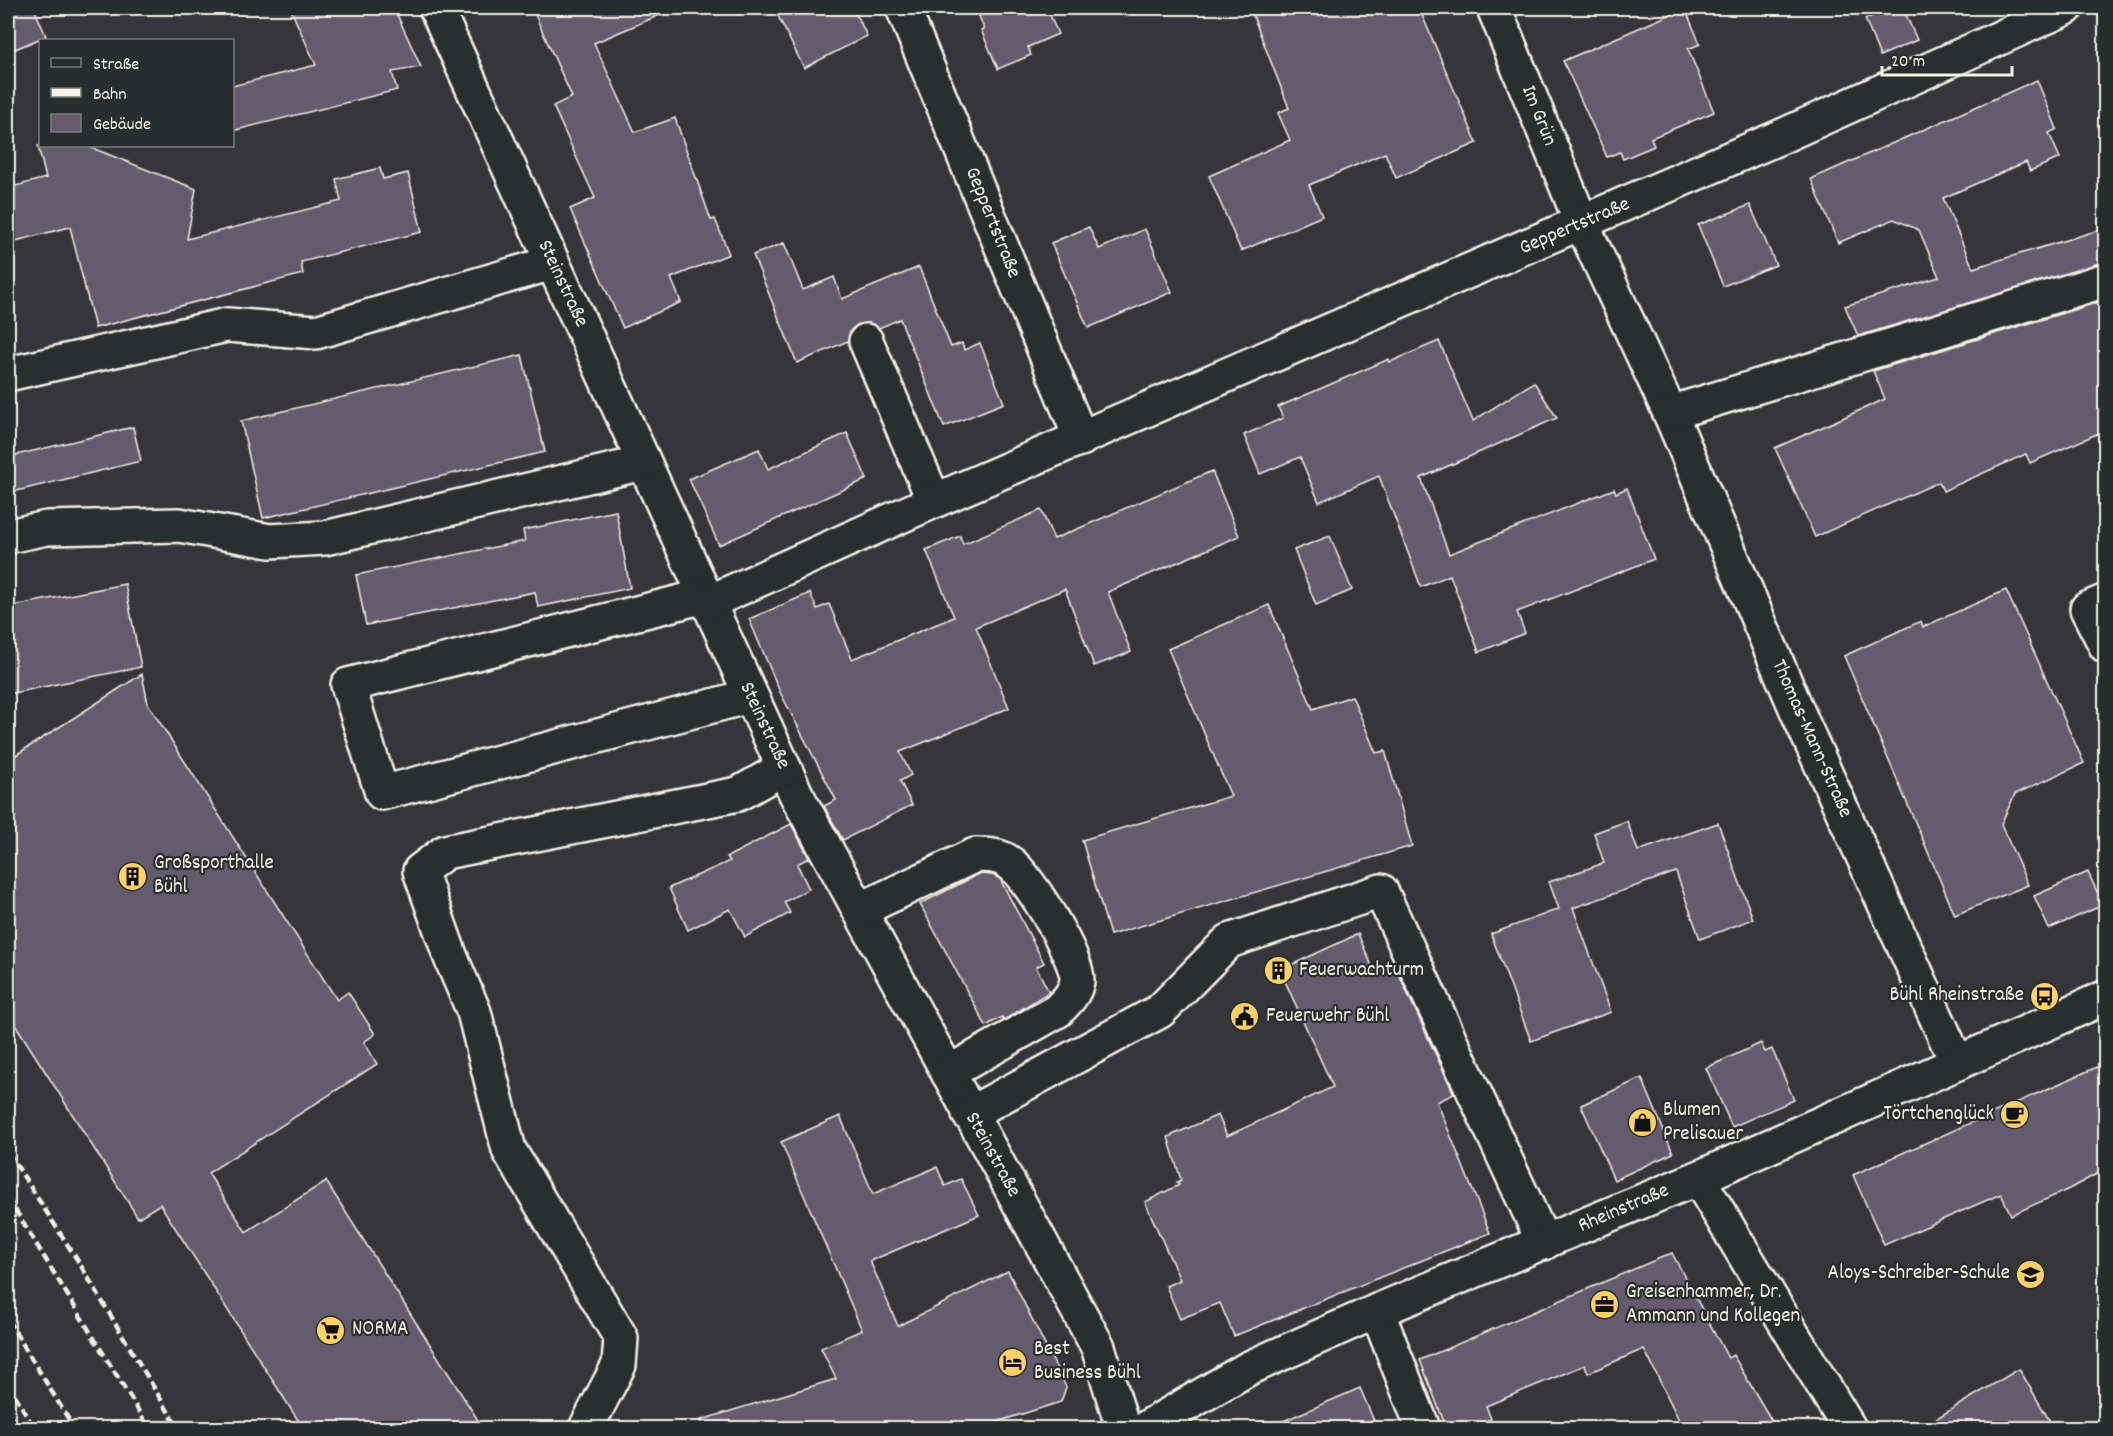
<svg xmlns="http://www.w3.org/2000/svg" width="2113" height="1436" viewBox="0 0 2113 1436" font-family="Dekko,sans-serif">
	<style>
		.building { fill: #645c6c; stroke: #f4f1e8; stroke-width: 1.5 }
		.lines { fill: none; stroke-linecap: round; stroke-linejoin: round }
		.minor-casing { stroke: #f4f1e8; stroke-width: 38 }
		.minor { stroke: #2a2d2e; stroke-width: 33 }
		.rail { stroke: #f4f1e8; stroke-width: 4.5; stroke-dasharray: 9 4.5; stroke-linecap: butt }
		.labels { text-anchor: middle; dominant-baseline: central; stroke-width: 4.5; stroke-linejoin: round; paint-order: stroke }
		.street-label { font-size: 21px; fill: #f4f1e8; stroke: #2a2d2e }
		.poi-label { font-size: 21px; fill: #f4f1e8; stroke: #2a2d2e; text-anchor: start }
	</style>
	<rect width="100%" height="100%" fill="#36363a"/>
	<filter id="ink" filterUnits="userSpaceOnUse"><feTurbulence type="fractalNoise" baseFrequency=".0167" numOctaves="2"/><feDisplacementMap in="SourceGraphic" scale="12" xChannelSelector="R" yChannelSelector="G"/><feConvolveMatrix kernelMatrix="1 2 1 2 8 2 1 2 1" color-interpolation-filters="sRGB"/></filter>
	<g filter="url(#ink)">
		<!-- building -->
		<g class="building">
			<path d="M8,8H34L46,36L8,52Z"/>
			<path d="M290,8H394L421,67L392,72L397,90L232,131V86L316,65Z"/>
			<path d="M532,8H676L594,43L635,132L675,118L711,220L715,219L729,254L671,278L681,302L623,328L570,209L595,198L553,106L572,97Z"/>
			<path d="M774,8H853L867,36L804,68Z"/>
			<path d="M976,8H1047L1058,34L1028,47L1031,55L998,69L981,30L984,29Z"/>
			<path d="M1250,8H1419L1477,143L1396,178L1385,153L1309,185L1322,216L1241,251L1209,176L1290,140L1278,113L1289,108Z"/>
			<path d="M1685,8L1700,44L1688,49L1714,112L1651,138L1654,146L1623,159L1620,152L1607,157L1563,61Z"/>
			<path d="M1892,8H1903L1917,40L1880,56L1865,19Z"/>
			<path d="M2037,80L2057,129L2049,133L2060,158L2030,171L2026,162L1943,198L1973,268L2106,228V262L1858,336L1845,306L1939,277L1919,230L1894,219L1838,243L1811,179Z"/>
			<path d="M38,146H87L196,189L187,239L341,201L336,179L380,168L383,179L408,173L422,232L301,262L303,274L95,328L70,227L8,243V188L46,178Z"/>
			<path d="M1750,205L1776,265L1723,286L1698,225Z"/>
			<path d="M1089,227L1099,249L1145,229L1172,292L1088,328L1051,243Z"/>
			<path d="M784,243L803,290L834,277L842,299L919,267L951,347L962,343L964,350L980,343L1004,403L944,427L900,319L879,328L869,323L859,324L851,330L848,341L797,363L753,255Z"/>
			<path d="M2106,300V430L2030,463L2026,454L1943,491L1939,482L1815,537L1775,448L1885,399L1873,371Z"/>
			<path d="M1439,341L1473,421L1534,382L1557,418L1421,478L1449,554L1614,489L1616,493L1627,488L1654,559L1517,612L1525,633L1479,652L1450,575L1421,587L1379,476L1319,502L1300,457L1260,474L1244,435L1283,418L1278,407L1389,359L1390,362Z"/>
			<path d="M522,355L545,452L263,518L241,421Z"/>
			<path d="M133,427L141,461L8,493V457Z"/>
			<path d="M847,433L867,479L719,545L689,479L759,449L768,469Z"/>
			<path d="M1212,471L1239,536L1108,592L1131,652L1094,666L1065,589L976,627L1009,708L900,752L911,775L900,781L912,805L843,840L824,806L836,800L780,692L749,619L810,593L817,609L829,604L852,659L954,617L926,550L960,536L963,544L1041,510L1054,539Z"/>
			<path d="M616,511L630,588L538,607L535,592L366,625L356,575L525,541L523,530Z"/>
			<path d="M1330,536L1352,590L1316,605L1294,550Z"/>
			<path d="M125,584L141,667L8,694V607Z"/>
			<path d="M2006,590L2084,763L2015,794L2001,824L2028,885L1955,915L1844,656L1921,621L1923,627Z"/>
			<path d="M1269,605L1313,709L1352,696L1376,753L1385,751L1412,846L1110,935L1082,840L1231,796L1168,649Z"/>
			<path d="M142,674L148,704L337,1000L348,992L375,1034L364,1042L377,1064L208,1173L246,1232L326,1181L483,1428H303L160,1204L138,1218L8,1013V760Z"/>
			<path d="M1627,821L1638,851L1718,823L1753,919L1700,939L1676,872L1573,908L1611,1012L1531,1041L1491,934L1559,909L1549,882L1604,863L1594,833Z"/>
			<path d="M791,824L809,858L797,864L809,889L784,902L790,913L745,937L730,909L688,930L669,888L730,861L727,857Z"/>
			<path d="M2088,872L2103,905L2049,929L2034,896Z"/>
			<path d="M979,874L993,875L1000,879L1044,963L1036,967L1049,992L1004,1020L1002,1017L986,1026L920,904Z"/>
			<path d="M1358,934L1375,973L1394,964L1454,1094L1437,1102L1490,1233L1234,1336L1220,1303L1180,1319L1166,1286L1180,1280L1145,1202L1179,1185L1177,1182L1181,1180L1168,1137L1218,1115L1227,1136L1333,1087L1280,970Z"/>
			<path d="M1761,1043L1765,1052L1772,1049L1794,1100L1732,1127L1706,1068Z"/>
			<path d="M2106,1063V1169L2069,1189L2011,1215L2001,1194L1884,1245L1853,1175Z"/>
			<path d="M1642,1078L1673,1153L1614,1180L1581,1105Z"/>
			<path d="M840,1116L873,1194L937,1167L945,1186L961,1179L979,1215L870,1261L898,1326L1008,1271L1066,1387L1061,1402L977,1428H703L701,1420L836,1379L821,1348L862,1330L781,1142Z"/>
			<path d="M1672,1253L1728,1358L1733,1355L1776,1428H1683L1644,1349L1588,1373L1585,1365L1486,1406L1491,1419L1467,1428H1451L1448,1421L1444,1422L1420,1360Z"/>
			<path d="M2019,1369L2054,1428H1920Z"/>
			<path d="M1360,1388L1377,1428H1267Z"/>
		</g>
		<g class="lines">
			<defs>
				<g id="minor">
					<path d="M436,8L796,794L1098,1347L1123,1428"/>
					<path d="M903,8L1081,439"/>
					<path d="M1494,8L1582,224L1670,413L1802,722L1957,1063"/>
					<path d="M866,341L934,501"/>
					<path d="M8,374L227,325L316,332L552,263"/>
					<path d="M1670,413L2106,280"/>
					<path d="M8,536L47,528L179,525L270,541L325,538L643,463"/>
					<path d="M705,596L348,685L382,793L750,696"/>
					<path d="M2106,601L2087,609L2106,646"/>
					<path d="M707,603L934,501L1780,137L2066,8"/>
					<path d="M860,910L975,855C987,855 1000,855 1010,863C1028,876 1079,959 1077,981C1075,994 1066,1002 1057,1011L948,1073"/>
					<path d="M969,1114L1160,1011L1229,941L1381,891L1544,1243"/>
					<path d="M1698,1178L1849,1428"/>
					<path d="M1377,1311L1423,1428"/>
					<path d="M586,1428L619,1365L621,1338L509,1150L474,1012L451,958L420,871L445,852L738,794L784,768"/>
					<path d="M1146,1428L1249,1368L1377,1311L1698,1178L2106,997"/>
				</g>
			</defs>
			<!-- minor casing -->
			<use href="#minor" class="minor-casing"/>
			<!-- minor -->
			<use href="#minor" class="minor"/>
			<!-- rail -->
			<g class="rail">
				<path d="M8,1152L78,1261L178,1428"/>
				<path d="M8,1198L149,1428"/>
				<path d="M8,1320L74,1428"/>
				<path d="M8,1383L34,1428"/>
				<path d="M8,1412L18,1428"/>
			</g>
		</g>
	</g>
	<!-- icons -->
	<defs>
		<symbol id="building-disc" viewBox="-11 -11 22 22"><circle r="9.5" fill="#ffd166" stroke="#2a2d2e"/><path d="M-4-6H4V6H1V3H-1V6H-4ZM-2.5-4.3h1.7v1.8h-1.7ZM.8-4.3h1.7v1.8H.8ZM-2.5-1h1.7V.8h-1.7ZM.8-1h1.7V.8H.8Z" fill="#111"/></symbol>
		<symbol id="bus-disc" viewBox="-11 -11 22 22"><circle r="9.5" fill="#ffd166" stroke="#2a2d2e"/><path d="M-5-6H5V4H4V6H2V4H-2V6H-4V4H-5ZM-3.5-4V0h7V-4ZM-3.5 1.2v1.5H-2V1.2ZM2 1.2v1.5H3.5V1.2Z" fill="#111"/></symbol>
		<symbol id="civic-disc" viewBox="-11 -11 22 22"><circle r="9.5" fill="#ffd166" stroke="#2a2d2e"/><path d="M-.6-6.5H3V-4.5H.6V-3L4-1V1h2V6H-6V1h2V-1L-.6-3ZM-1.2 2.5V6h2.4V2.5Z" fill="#111"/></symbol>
		<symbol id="cafe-disc" viewBox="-11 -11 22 22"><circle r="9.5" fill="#ffd166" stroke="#2a2d2e"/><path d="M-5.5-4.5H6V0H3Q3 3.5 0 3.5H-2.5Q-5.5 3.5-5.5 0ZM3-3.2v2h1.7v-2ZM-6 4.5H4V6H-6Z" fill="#111"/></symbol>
		<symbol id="shop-disc" viewBox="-11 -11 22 22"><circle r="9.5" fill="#ffd166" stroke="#2a2d2e"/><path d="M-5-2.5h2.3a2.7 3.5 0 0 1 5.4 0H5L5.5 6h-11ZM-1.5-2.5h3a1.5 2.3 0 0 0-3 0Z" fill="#111"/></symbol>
		<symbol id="school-disc" viewBox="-11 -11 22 22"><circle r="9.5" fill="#ffd166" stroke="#2a2d2e"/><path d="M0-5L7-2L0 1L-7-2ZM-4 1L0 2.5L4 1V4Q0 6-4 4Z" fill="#111"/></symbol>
		<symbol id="office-disc" viewBox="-11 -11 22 22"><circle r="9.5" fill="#ffd166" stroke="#2a2d2e"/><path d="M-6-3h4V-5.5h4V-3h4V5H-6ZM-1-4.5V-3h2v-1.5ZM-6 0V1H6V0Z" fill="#111"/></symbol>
		<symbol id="supermarket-disc" viewBox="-11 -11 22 22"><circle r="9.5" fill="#ffd166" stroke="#2a2d2e"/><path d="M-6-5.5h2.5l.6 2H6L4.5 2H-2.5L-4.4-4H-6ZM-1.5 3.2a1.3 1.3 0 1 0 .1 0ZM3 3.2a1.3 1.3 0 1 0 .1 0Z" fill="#111"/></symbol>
		<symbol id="hotel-disc" viewBox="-11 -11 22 22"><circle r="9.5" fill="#ffd166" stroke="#2a2d2e"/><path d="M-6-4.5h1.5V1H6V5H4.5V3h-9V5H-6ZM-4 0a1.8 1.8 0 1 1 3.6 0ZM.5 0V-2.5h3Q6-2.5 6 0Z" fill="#111"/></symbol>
	</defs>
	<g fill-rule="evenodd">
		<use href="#building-disc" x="116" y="860" width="33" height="33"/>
		<use href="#building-disc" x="1262" y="954" width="33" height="33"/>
		<use href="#bus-disc" x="2028" y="980" width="33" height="33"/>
		<use href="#civic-disc" x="1228" y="1000" width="33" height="33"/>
		<use href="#cafe-disc" x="1998" y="1098" width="33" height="33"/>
		<use href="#shop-disc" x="1626" y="1106" width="33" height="33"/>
		<use href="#school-disc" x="2014" y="1258" width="33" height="33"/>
		<use href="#office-disc" x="1588" y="1288" width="33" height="33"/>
		<use href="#supermarket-disc" x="314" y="1314" width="33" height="33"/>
		<use href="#hotel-disc" x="996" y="1346" width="33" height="33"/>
	</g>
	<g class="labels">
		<!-- street labels -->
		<g class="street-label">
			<text transform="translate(1538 116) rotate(68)">Im Grün</text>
			<text transform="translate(992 223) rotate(68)">Geppertstraße</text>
			<text transform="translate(1575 227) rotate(-23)">Geppertstraße</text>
			<text transform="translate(562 284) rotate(65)">Steinstraße</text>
			<text transform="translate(764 726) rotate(65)">Steinstraße</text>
			<text transform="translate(1811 739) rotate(66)">Thomas-Mann-Straße</text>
			<text transform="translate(992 1155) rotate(61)">Steinstraße</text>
			<text transform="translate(1624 1209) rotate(-23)">Rheinstraße</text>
		</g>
		<!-- poi labels -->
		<g class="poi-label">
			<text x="154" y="864">Großsporthalle<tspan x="154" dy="24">Bühl</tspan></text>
			<text x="1299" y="971">Feuerwachturm</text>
			<text x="2024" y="996" text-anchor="end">Bühl Rheinstraße</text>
			<text x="1266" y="1017">Feuerwehr Bühl</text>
			<text x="1663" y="1111">Blumen<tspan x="1663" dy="24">Prelisauer</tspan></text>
			<text x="1994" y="1115" text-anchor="end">Törtchenglück</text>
			<text x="2010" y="1274" text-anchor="end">Aloys-Schreiber-Schule</text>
			<text x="1626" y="1293">Greisenhammer, Dr.<tspan x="1626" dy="24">Ammann und Kollegen</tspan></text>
			<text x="352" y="1330">NORMA</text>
			<text x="1034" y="1350">Best<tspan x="1034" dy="24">Business Bühl</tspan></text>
		</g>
	</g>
	<!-- margin -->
	<rect width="2113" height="1436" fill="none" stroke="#2a2d2e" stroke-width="30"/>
	<rect x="15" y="15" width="2083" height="1406" fill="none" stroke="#f4f1e8" stroke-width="2" filter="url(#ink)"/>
	<!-- legend -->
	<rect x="39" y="39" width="195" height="108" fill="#2a2d2e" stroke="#7b7b78" stroke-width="1.5"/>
	<rect x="51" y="58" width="30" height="9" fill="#2a2d2e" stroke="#7b7b78" stroke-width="1.5"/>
	<text x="93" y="69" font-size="18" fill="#f4f1e8">Straße</text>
	<rect x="51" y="88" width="30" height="9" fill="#f4f1e8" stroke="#7b7b78" stroke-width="1.5"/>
	<text x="93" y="99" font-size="18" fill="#f4f1e8">Bahn</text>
	<rect x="51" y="114" width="30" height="18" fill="#645c6c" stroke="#7b7b78" stroke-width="1.5"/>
	<text x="93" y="129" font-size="18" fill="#f4f1e8">Gebäude</text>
	<!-- scale -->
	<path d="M1882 66v9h130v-9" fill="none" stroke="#f4f1e8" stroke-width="3"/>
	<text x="1891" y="66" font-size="18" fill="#f4f1e8" stroke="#2a2d2e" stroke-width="4.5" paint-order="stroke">20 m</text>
</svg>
